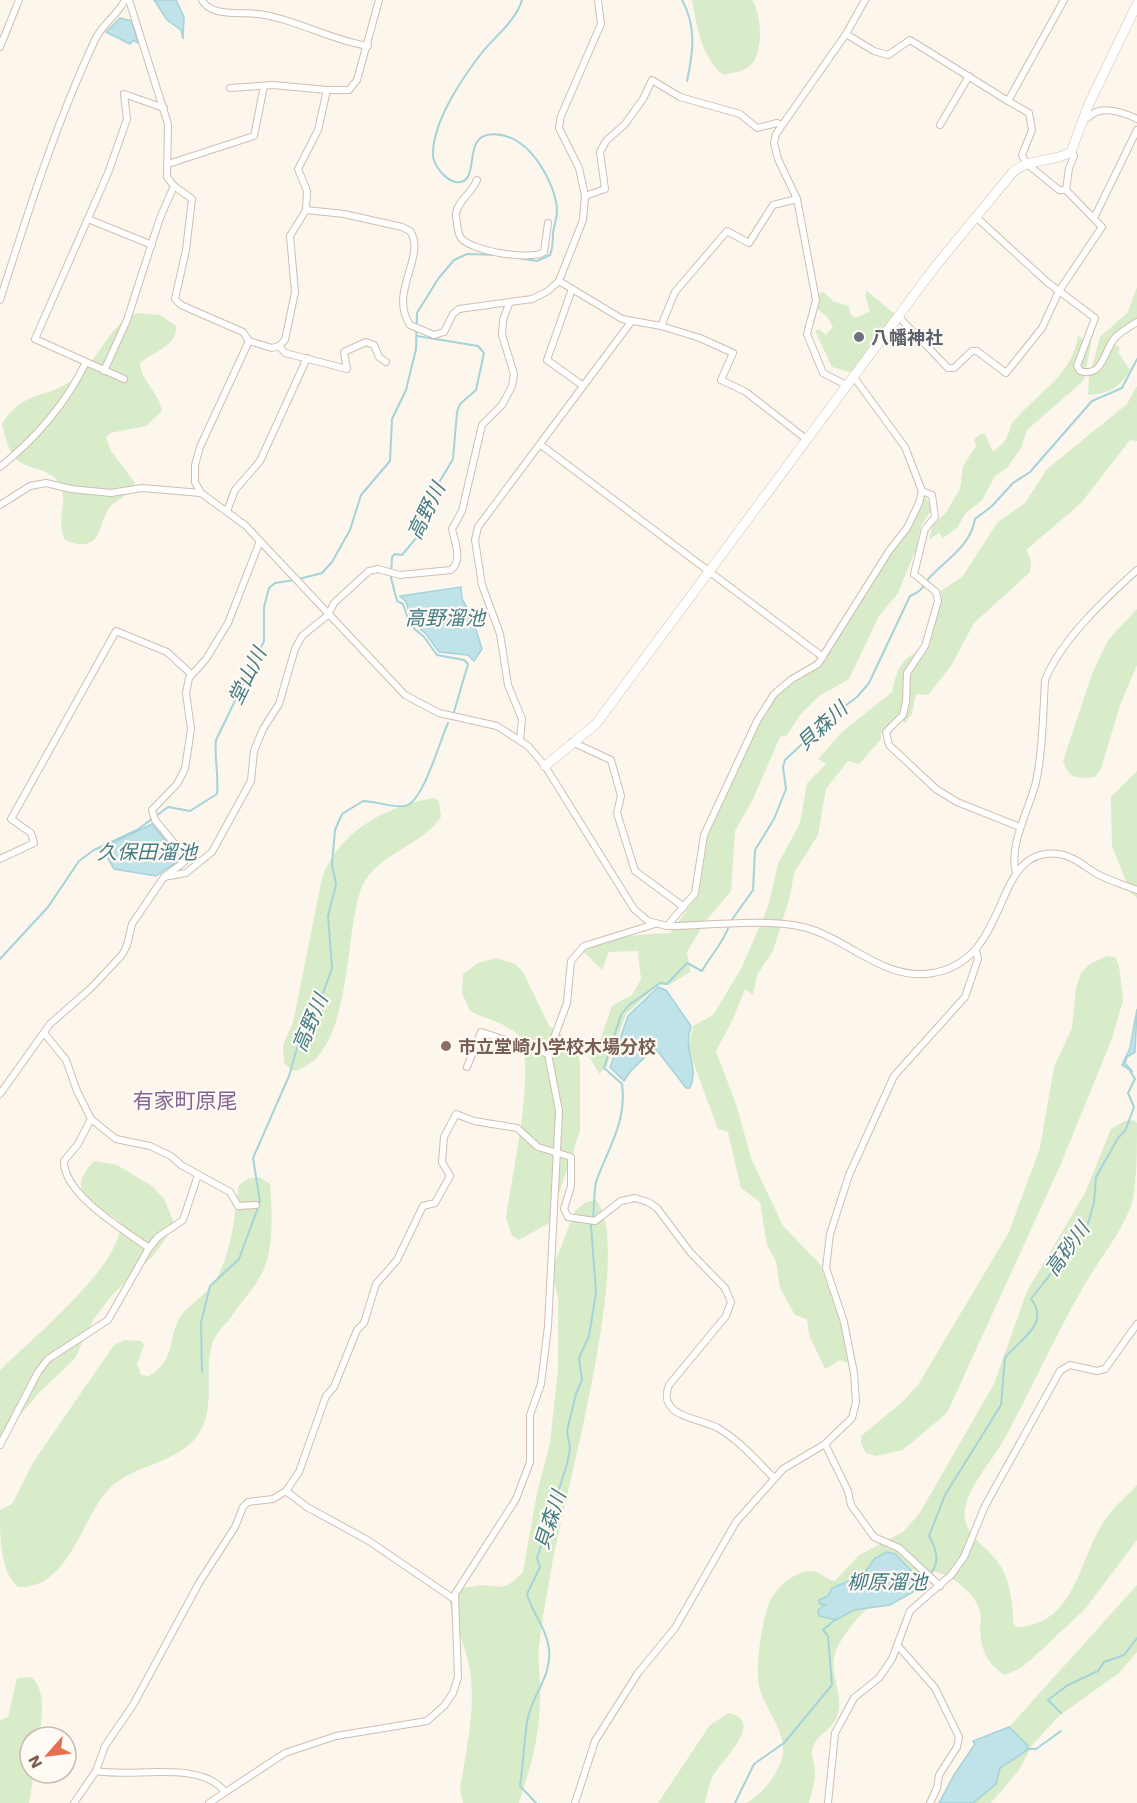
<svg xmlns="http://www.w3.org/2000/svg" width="1137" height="1803" viewBox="0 0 1137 1803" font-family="'Work Sans','Noto Sans JP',sans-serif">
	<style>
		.green { fill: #d8ecc9 }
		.water { fill: #bfe3e8; stroke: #a5d3da; stroke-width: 1.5 }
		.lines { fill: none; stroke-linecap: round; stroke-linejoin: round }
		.stream { stroke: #a5d3da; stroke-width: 2 }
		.street-casing { stroke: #d1beb0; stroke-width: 8 }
		.secondary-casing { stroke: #d6c0b0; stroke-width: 10 }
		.street { stroke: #fff; stroke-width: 6 }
		.secondary { stroke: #fff; stroke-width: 9 }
		.worship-dot { fill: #6b7280; stroke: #fffaf3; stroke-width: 2 }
		.education-dot { fill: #8d6e63; stroke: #fffaf3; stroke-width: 2 }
		.labels { text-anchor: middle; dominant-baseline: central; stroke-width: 4.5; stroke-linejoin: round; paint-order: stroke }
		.worship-label { font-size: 18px; font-weight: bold; fill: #5b616d; stroke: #fffaf3; text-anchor: start }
		.education-label { font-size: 18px; font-weight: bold; fill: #785e54; stroke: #fffaf3; text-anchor: start }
		.water-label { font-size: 20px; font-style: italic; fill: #437c86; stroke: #fffaf3 }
		.quarter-label { font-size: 21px; fill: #846695; stroke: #fffaf3 }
	</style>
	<rect width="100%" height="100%" fill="#fdf6ec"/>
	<!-- green -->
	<g class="green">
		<path d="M692,0H752C762,15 765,58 747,68C741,72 730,73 723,75C701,55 697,28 692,0Z"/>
		<path d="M1137,287V319L1111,342L1120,348L1118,352L1130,370C1120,387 1109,394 1088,395L1089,378L1100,337L1128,312Z"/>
		<path d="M867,291L896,315L853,373L832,367L815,331L819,329L826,335L833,327L828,318L818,309V294L823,292L834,302L849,306L850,314L855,318L870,311L865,295Z"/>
		<path d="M137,313L160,315L176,326C178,346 152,352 140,363C141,381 159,392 162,411L146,426L110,433L106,438L111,451L135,483C130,495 122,496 112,505C97,519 105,557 65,540C55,520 69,502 60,485C52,469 33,470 20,462C9,455 5,436 2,424C23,389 47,400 74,379C100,360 106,327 137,313Z"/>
		<path d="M1078,336L1091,343L1084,380L1027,430L1021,448L1007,468L995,476L982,500L965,514L957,528L943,538L939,533L929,540L932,526L947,511L960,489L963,466L976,446L974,440L980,434H985L993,452C997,448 1003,444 1006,439C1010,433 1009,426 1014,421C1037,393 1072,376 1078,336Z"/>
		<path d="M1137,386V441L1130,440L1081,503L1026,550L1031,560L1030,572L974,623L951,666L928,695L916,694L912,713L905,723L897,716L881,732V739L859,764L848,761L826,789L818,835L794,873L790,896L773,951L757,975L753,995L745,989L733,1019L716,1051L737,1107L751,1158L783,1226L820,1264L842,1328L849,1364L840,1360L825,1369L809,1335L807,1319L795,1315L780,1288L776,1261L767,1245L760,1202L741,1188L728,1132L718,1129L688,1048L693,1026L713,1015L741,969L768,907L778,864L800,823L807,783L826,764L818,759L842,732L892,692C898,665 903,656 929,647L941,601V591L963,576L997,523L1025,503L1047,469L1127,404Z"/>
		<path d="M925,496L930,504V512L921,526L916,549L898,593L879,616L849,679L819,696L800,715L787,735L780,737L753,799L735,831L731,891L705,922L687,952L690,972L669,985H658L626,1014L607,1066L599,1074L589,1056L598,1046L612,1006L632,995L641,979L638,951L609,952L602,970L583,951C610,936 640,934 670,933L699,894L707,838L753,735L776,697L793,682L820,667L891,552L908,530Z"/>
		<path d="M1137,609V665L1120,705L1101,769L1095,777C1077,779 1069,779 1063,761L1092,674L1108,640Z"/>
		<path d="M1137,771V898L1131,893L1112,846L1111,801V797Z"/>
		<path d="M435,798L439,801L441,817C419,849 373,853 360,892C344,939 352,1059 293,1071L284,1063L283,1045L293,1023L322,878C338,832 387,805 435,798Z"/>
		<path d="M1107,956L1115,957L1119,966L1123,1001L1111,1041L1060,1166L947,1413L903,1450L876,1456L866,1453L861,1443V1436L901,1403L918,1385L1009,1232L1040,1148L1054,1067L1072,1028L1076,988L1081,973L1090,964Z"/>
		<path d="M496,958L515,964L523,972L549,1026L569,1040L576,1048L580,1062V1131L549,1223L519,1240L512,1236L506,1218C510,1183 540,1056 516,1033C503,1022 485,1019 470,1011L462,993L463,974L478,963Z"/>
		<path d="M1133,1120L1137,1123C1137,1149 1137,1176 1133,1200C1122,1234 1097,1261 1081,1291C1054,1339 1031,1389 1005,1438C993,1460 970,1483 965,1509C960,1534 989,1547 1000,1565C1010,1581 1013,1604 1013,1622L1016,1627C1075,1625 1077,1564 1103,1523C1111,1509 1126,1497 1137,1485V1540L1085,1609L1034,1657L1021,1668L1005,1675C987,1664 981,1650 980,1629C980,1623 982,1616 980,1611C976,1598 965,1587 954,1580C947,1575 937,1571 928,1572C897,1575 840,1627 834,1658C831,1674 841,1692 839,1708C837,1729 820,1731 814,1745C809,1754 815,1762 815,1772C815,1782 812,1792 809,1803H746C762,1795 781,1771 783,1753C785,1732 768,1712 761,1693C753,1675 762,1616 771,1599C779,1586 795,1571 811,1571C821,1571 826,1580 835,1581L859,1555L903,1532L919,1514L994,1384L1027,1291L1085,1193L1111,1129L1125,1121Z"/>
		<path d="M94,1161L117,1165L152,1186L164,1199L173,1220L172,1229L154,1255L113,1294L93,1320L75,1358L38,1394L0,1439V1370C26,1344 130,1259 119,1221C97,1204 62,1194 94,1161Z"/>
		<path d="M259,1177L270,1184C272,1209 274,1245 264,1269C257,1285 243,1300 233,1314C225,1326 214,1333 211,1348C205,1375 214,1402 202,1428C184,1465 132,1462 106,1492C81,1522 67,1590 18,1587C0,1572 0,1536 0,1510L12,1504L34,1461L114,1345L125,1340L141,1341L144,1345L137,1364L141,1375L149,1376C175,1360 167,1345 178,1321C185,1306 204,1297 213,1284C232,1256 234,1217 239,1185L247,1179Z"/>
		<path d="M596,1200C636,1246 563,1501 552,1565C547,1592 542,1620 539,1646C537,1659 540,1671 540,1683C541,1703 539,1726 535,1746C532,1765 524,1784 519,1803H463L460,1790C466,1750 476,1710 470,1670C466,1646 452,1620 449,1599L462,1588L483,1585L502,1587L511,1583L523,1572L537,1493L550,1443L558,1370V1297L551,1272L575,1211L586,1202Z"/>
		<path d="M1137,1585V1652L1119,1673L1059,1716L1033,1744L1019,1770L991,1803H952L1001,1736Z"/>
		<path d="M31,1677C47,1689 41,1720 40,1737H30V1773H34L29,1803H0V1720L8,1717L17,1678Z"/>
		<path d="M729,1713C766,1722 722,1759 713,1776C709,1784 707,1794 705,1803H658L710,1725Z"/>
	</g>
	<!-- water -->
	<g class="water">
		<path d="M154,0H176L184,17L183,39L181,30L167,20Z"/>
		<path d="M120,18L132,21L138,43L133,40L130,44L106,32Z"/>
		<path d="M461,587L462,599L471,614L482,649L474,661L468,655L439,652L426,634L412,622L406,602L400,596Z"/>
		<path d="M152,824L181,859L156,876L114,869L102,848Z"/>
		<path d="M658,987L666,990L691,1026C682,1052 700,1066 690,1088H686L656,1049L652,1050L630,1072L624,1081L610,1067L628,1016Z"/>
		<path d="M1137,1009L1135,1052L1127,1057L1125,1063L1133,1072L1122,1065L1130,1048Z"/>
		<path d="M887,1552L895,1554L925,1585L890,1605L854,1610L836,1620L819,1616L818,1610L825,1605L820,1604L819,1600L828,1596L832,1588L863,1575L875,1558Z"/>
		<path d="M1009,1727L1028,1746L1026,1751L1000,1768L996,1784L973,1803H939L954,1775L975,1744L973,1741Z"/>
	</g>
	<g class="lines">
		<!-- stream -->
		<g class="stream">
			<path d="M682,0C697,27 693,53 687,81"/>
			<path d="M518,258L537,261L550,255C553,248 553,241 553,233C554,226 557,218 557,211C556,183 531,140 501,135C464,129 477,165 467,178C455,192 433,168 433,155C432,122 464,75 484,50C497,35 516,20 522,0"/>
			<path d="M417,336L478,346L484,353L476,390L460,404L457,412L453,459L421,513L417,537L402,555L395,554L392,557L391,578L397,601L403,604L410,625L424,637L437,655L464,660L468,664L454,712"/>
			<path d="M299,579L322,573L332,562L350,530L361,495L390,461L392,419L406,390L416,349L417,313L438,279L454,260L467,254L498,255"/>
			<path d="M731,921L753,890L755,850L774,819L786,789L783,767L785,760L833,715L857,697L869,683L910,596C926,590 922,584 933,574C950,557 971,544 975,519L992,506L1013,483L1030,472L1092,401L1122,388L1137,359"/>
			<path d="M0,959L48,907L79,861L94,850L137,830L168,807L190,811L217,794C219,774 214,758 216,740L264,641V607L269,588L275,583L294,580"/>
			<path d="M593,1216C595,1204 593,1191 597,1179C609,1147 627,1121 622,1084L604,1068L621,1015L628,1006L660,983L667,984L687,963L702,971C711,955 723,943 729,926"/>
			<path d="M202,1372L201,1323L210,1286L239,1259L260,1202L253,1158L289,1076L298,1045L311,1027L332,968L328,916L336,885L332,864L335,830L342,814L363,801C376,801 392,808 405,806C423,803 440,740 448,723"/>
			<path d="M920,1582C940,1571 940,1555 929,1536L945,1495L1001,1405L1005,1358C1019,1340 1051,1324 1031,1299L1087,1227L1094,1203L1096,1177L1118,1138L1125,1131L1134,1107L1128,1093L1135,1079L1130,1071"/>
			<path d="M1061,1713L1048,1700L1068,1685L1098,1671L1104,1662L1124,1655L1137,1638"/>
			<path d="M1027,1749H1036L1061,1731"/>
			<path d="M536,1803L520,1786C523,1765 524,1743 527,1722C531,1695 552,1678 549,1649C547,1629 532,1613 527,1594L540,1567L537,1558L567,1464L570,1448L567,1431L576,1394L582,1380L579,1358L589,1336L592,1318L596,1292L591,1225"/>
			<path d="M735,1803L754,1764L784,1743L832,1685L828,1636L823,1630L836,1619"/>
		</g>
		<defs>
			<g id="street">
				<path d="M129,0L168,124L167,177L174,186L192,199L186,250L175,299L181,305L243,332L249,341L272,348L279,346L285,340L295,292L290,236L306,210L307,191L298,169L318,130L327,90H349L357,80L379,0"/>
				<path d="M202,0C210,17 242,12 258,14C296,19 330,40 368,46"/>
				<path d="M1064,0L1008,101L1029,113L1032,130L1022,155L1026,163L1059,190H1066"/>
				<path d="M846,34L874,51L888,55L910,40L1008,101"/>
				<path d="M0,47L19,0"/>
				<path d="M230,88L273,85L327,90"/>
				<path d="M1084,117L1088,118C1099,104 1123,112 1137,119"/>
				<path d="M940,125L969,76"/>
				<path d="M168,164L254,136L264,86"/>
				<path d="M477,180C473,192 455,203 456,216C457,221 457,233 461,238C471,251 530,261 544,252L548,223"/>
				<path d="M585,196L605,189L600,152L606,141L625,124L643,99L652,80L680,97L740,114L757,128L777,123L782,125"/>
				<path d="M306,210L344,214L402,227L410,231C427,256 388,292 410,325L434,335L444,332L453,314L459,309L532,299L548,291L559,281L583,220L585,196L579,168L559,128L561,116L601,24L598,0"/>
				<path d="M976,217L1047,282L1095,318L1077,366L1080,371C1103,378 1104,351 1114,339C1119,332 1130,327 1137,322"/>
				<path d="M1094,218L1137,130"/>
				<path d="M88,219L152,245"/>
				<path d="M559,281L622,319L661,326L700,338L733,353L721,380L746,392L806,439"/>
				<path d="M572,289L547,360L582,385"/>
				<path d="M0,300C28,212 56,123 95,40C101,25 117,16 125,0"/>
				<path d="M898,316L948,368H954L972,351H977L1006,373L1042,328L1059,291L1102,227L1066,190L1069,168L1074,156L1071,152"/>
				<path d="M661,326L675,292L727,231L749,243L773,205L797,199"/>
				<path d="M249,341L200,447L195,465V482L201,493L245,525L405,695L439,713L497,726L528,746L545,766L634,909L648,921L667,926C706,926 766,918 803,927C848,938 884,982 933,973C1014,959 990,845 1059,854C1074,856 1086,868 1099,875C1111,881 1124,885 1137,890"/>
				<path d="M279,346L285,353L347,369L344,352L366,342L374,345L379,357L386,362"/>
				<path d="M104,371L127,320L160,218L174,186"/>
				<path d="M124,379L35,339L108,173L127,119L124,94L164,108"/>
				<path d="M846,385L823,373L807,334L816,300L797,199L778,159L774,143L776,134L846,34L865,0"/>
				<path d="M541,445L823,657"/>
				<path d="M0,467C35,439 65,405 85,364"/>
				<path d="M922,491L932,495L935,517L925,529L914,574L936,592L938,601L925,646L907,673L906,702L903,715L886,732L889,745L936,789L957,802L1020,827"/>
				<path d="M0,505L30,486L46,483L71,489L111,493L142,488L201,493"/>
				<path d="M227,511L235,490L260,461L307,358"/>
				<path d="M520,739L522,719L508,685L500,634L482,585L475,540L478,527L631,322"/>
				<path d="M572,742L611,760L621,796L617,813L635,871L684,907"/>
				<path d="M0,859L34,843L31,833L11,819L116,631L167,652L191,674"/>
				<path d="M1016,872C1008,846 1030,807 1036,782C1043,750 1043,713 1045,680C1061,640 1105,599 1137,570"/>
				<path d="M164,877L186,873L212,852L251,781L254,751L263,729L279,704L295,649L302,636L328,615L334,603L369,571L378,569L400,575L451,570C463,560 455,543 452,529L462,511L482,425L502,405L512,386L514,374L502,335L503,320L509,304"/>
				<path d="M667,926L695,893L704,835L757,721L774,694L792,679L818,664L889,551L907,528L919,503L922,491L905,447L853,376"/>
				<path d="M44,1033L66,1060L77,1091L91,1119L116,1139L150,1146L171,1156L181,1165L230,1192L238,1206L256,1205"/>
				<path d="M467,1067L481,1032L548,1054"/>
				<path d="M0,1094L50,1024L91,988L122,955L127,945L132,924L164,877L184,862L185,856L155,820L152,810L177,784L185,769L191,729L186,693L189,678L206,659L228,623L260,541"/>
				<path d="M91,1119L78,1144L64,1161C63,1194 124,1230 149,1248"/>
				<path d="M825,1444L848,1491L851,1505L874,1537L899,1548L940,1586"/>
				<path d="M0,1445L38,1372L48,1359L108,1320L149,1248L158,1237L183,1220L198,1175"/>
				<path d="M286,1491L307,1507L369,1541L454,1599"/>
				<path d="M899,1647L935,1688L959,1737L957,1747L939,1775L937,1788L930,1803"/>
				<path d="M96,1771C132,1778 201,1760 224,1791"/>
				<path d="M74,1803L96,1771L105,1746L133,1705L199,1583L235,1527L243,1507L248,1502L273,1499L286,1491L299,1472L326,1396L334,1387L357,1330L364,1323L376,1284L397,1260L423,1206L435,1203L450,1176L442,1162L444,1137L456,1114L474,1121L517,1128L538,1147L571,1157V1186L564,1209L568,1217L595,1221L621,1201L635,1198L648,1202L657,1208L690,1252L725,1288L731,1302L726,1316L669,1385C666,1393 665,1400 671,1407C680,1418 705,1421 718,1428C740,1441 756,1460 774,1478"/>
				<path d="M209,1803L285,1753L336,1736L427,1721L444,1706L453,1693L458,1677L455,1594L516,1499L530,1462V1415L541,1384L548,1326L559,1111L548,1054L567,1003L571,961L584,946L655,924"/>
				<path d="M575,1803L595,1741L638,1673L675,1628L736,1522L783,1469L825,1444L852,1418L856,1402L854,1373L844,1322L826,1268L830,1234L849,1175L894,1076L965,997L978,959L976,951"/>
				<path d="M828,1803L835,1733L854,1698L879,1678L892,1659L910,1611L951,1575L964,1557L985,1506L1060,1371L1070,1365L1097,1371L1105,1369L1137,1324"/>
			</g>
			<path id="secondary" d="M545,766L596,724L934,268L1013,172C1031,157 1053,163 1071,152L1088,106L1137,4"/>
		</defs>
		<!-- street casing -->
		<use href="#street" class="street-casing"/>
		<!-- secondary casing -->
		<use href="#secondary" class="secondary-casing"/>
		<!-- street -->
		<use href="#street" class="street"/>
		<!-- secondary -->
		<use href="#secondary" class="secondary"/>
	</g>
	<!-- markers -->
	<circle class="worship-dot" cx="859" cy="337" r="6"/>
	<circle class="education-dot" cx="446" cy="1046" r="6"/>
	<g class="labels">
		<!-- worship labels -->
		<g class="worship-label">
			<text x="871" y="337">八幡神社</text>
		</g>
		<!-- education labels -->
		<g class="education-label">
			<text x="458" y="1046">市立堂崎小学校木場分校</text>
		</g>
		<!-- water labels -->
		<g class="water-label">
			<text transform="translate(426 511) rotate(-64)">高野川</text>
			<text x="445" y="618">高野溜池</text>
			<text transform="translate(247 676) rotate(-64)">堂山川</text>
			<text transform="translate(822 726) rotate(-43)">貝森川</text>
			<text x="147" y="852">久保田溜池</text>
			<text transform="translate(310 1023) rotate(-67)">高野川</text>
			<text transform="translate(1067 1249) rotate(-54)">高砂川</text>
			<text transform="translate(550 1520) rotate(-72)">貝森川</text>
			<text x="887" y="1582">柳原溜池</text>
		</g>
		<!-- quarter labels -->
		<g class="quarter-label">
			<text x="185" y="1100">有家町原尾</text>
		</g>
	</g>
	<!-- north arrow -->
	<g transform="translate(48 1755) rotate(242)"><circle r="28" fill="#fffaf3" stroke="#cabbb1" stroke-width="1.5"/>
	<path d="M0-4.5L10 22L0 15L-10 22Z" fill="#e76f51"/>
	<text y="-9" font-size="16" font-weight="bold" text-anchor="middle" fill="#7a5c4d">N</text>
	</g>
</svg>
